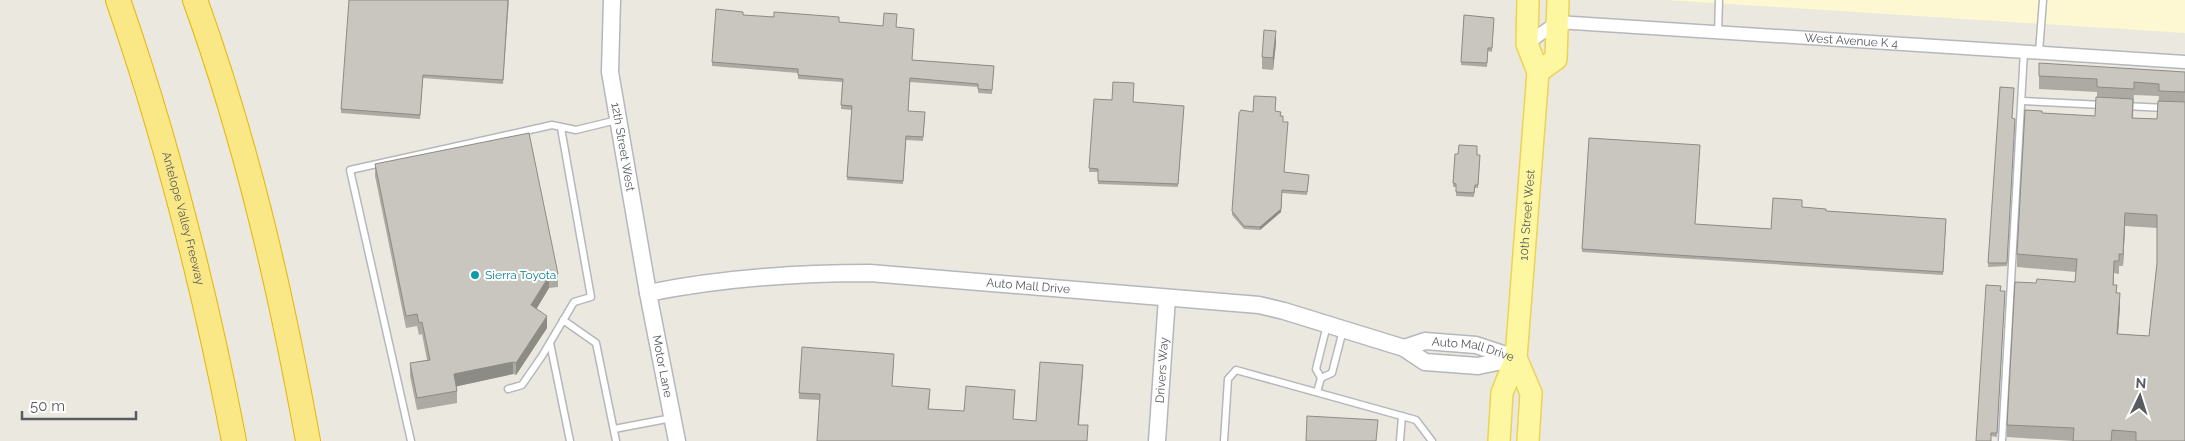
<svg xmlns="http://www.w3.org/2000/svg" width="2185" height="441" viewBox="0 0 2185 441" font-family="Raleway,sans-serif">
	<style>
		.commercial { fill: #fdf7d2 }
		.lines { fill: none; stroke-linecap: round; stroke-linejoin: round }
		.service-casing { stroke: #b5b7bc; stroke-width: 9 }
		.minor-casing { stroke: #b5b7bc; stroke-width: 15 }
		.tertiary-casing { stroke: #b5b7bc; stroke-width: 19 }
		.primary-casing { stroke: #edd255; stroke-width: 24 }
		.motorway-casing { stroke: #e5b505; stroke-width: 26 }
		.service { stroke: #fff; stroke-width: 6 }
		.minor { stroke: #fff; stroke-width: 12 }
		.tertiary { stroke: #fff; stroke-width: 16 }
		.primary { stroke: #fdf7a2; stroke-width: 21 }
		.motorway { stroke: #fae887; stroke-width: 24 }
		.wall { fill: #acaaa3; fill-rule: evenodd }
		.shaded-wall { fill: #8c8b85 }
		.building { fill: #c8c6be; stroke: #8c8b85; fill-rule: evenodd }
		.culture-dot { fill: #0f9aa8; stroke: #fff; stroke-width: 2 }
		.labels { text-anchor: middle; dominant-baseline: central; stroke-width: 4; stroke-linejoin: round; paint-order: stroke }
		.street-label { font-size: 12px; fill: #585b60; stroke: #fff }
		.culture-label { font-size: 12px; fill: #0d838f; stroke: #fff; text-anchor: start }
	</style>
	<rect width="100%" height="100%" fill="#ebe9df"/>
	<!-- commercial -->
	<path class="commercial" d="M1666,0H2185V33Z"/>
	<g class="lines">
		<defs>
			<g id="service">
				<path d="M1718,32L1719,0"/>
				<path d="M2039,52L2043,0"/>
				<path d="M2022,101L2103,105"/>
				<path d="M2125,106L2165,108"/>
				<path d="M563,320L596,343L616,441"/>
				<path d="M550,343L570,441"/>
				<path d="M1321,378L1332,373L1343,330"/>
				<path d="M508,389L522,385L542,356L574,302L591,297L561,128"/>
				<path d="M1317,392L1321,378L1316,369L1327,325"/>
				<path d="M614,429L672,418"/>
				<path d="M411,441L350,170L552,125L576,130L617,120"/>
				<path d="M1224,441L1228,379L1236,370L1416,420L1432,441"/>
				<path d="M1400,441L1402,416"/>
				<path d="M2002,441L2024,51"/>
			</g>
			<g id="minor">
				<path id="s1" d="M1527,44L1557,22L2185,62"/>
			</g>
			<g id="tertiary">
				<path id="s2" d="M612,0L610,72L648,293L677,441"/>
				<path id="s3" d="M648,293C722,278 795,273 870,273L1259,305L1284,311L1404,348L1425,362L1478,366L1516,358"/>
				<path id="s4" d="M1404,348L1425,341L1476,345L1515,358"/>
				<path id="s5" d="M1157,441L1167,298"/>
			</g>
			<g id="primary">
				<path d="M1538,72L1556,59L1558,0"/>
				<path d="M1516,358L1531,393L1528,441"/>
				<path id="s6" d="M1499,441L1502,393L1516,358L1538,72L1527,44L1528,0"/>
			</g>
			<g id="motorway">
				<path id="s7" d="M118,0C168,144 205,291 234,441"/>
				<path d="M195,0C247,143 281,292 308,441"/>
			</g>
		</defs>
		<!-- service casing -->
		<use href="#service" class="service-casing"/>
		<!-- minor casing -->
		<use href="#minor" class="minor-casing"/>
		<!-- tertiary casing -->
		<use href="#tertiary" class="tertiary-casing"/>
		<!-- primary casing -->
		<use href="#primary" class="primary-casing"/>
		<!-- motorway casing -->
		<use href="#motorway" class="motorway-casing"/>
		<!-- service -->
		<use href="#service" class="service"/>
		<!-- minor -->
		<use href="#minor" class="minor"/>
		<!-- tertiary -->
		<use href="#tertiary" class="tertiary"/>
		<!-- primary -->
		<use href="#primary" class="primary"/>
		<!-- motorway -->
		<use href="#motorway" class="motorway"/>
	</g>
	<!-- wall -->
	<g class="wall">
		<path d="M509,0L503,84L423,78L420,119L341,113V109Z"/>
		<path d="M743,15L896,27L912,60L994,66L992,94L978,93V87L910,82L908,111L925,116L923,141L906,140L903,184L847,180L852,110L841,109L842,82L798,79V73L712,66V62Z"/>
		<path d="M1464,15L1494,18L1492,52L1488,51L1487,67L1461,65Z"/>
		<path d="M1276,43L1273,70L1262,69V57Z"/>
		<path d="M2185,72V441H2073L2007,437V425L2036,283L2075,282L2076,272L2017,267V254L2042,113L2095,116L2097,97V92L2039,89V76ZM2134,95L2159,96L2157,119L2133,118ZM2125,226L2157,228V263L2149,336L2118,334L2120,306L2117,293L2113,285L2114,273L2119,274V266H2123Z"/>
		<path d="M2000,87L2012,118L2007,266L1988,267Z"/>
		<path d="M1094,99L1184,106L1178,187L1098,184V172H1089Z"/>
		<path d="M1275,111L1281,116L1283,122L1284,172L1309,178L1307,195L1282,193L1281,212L1260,230L1244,229L1232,215V211L1253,112Z"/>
		<path d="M1589,138L1695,224L1771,229L1802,207L1826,211L1946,219L1943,275L1582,252Z"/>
		<path d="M1455,154L1480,155L1478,188H1475L1474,197L1456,196V187H1453Z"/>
		<path d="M375,164L558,274V287L549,288L536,309L547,328L516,375L513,374L457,386V403L417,410L410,376V363L427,360L422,334L419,335L417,326L406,328L375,176Z"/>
		<path d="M2000,291L2005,295L1997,437L1991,436Z"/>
		<path d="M894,360L892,386L930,395L929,409L964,411L1015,396L1013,419L1036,421L1083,372L1079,425L1088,432L820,400L799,399V393Z"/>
	</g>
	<!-- shaded-wall -->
	<g class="shaded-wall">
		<path d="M1276,31V43L1273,70V58Z"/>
		<path d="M1282,193L1281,212L1260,230V227Z"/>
		<path d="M2125,213V226L2123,266V254Z"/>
		<path d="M2114,261V273L2113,298V285Z"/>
		<path d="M549,276V288L531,318V305Z"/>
		<path d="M2120,293V306L2117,347V334Z"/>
		<path d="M547,316V328L516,375V363Z"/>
		<path d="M513,362V374L454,387V374Z"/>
	</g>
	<!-- building -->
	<g class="building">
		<path d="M349,0H508L503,80L423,75L420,115L341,109Z"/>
		<path d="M716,9L743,12V15L774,17V12L839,17V22L883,26L884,13L897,14L896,27L914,29L912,60L994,66L992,90L978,89V84L910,78L908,111L925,112L923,137L906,136L903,181L847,177L852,106L841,105L843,79L798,75V69L712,62Z"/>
		<path d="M1464,15L1494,18L1492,48H1488L1487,63L1461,62Z"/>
		<path d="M1264,30L1276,31L1273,58L1262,57Z"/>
		<path d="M2039,63L2185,72V92L2159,91V84L2134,82V89L2097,87V79L2039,76Z"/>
		<path d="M1113,82L1134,83L1133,102L1184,106L1178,184L1098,181V169L1089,168L1094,99L1112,100Z"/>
		<path d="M2000,87L2014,88L2012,118L2015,119L2007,263H1988Z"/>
		<path d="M1254,96L1276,97L1275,111L1281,112L1280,116H1283V122H1288L1284,172L1309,175L1307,192L1282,190L1281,209L1260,227L1244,226L1232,211L1239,113L1241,110L1253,112Z"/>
		<path d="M2096,97L2133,99L2132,118L2157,119L2158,101L2185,102V441H2136V432L2112,430L2111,441H2073L2074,428L2007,425L2015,282L2036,283L2037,279L2075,282L2077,259L2017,254L2025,110L2042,111V113L2095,116ZM2125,213L2157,215V263L2149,336L2117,334L2120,293H2116L2117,285H2113L2114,261H2119V254H2123Z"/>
		<path d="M529,133L558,274L549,276L531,305L547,316L516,363L513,362L454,374L457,391L417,398L410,363L430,360L422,322L419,323L417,314L406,316L375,164Z"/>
		<path d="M1589,138L1700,145L1695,224L1771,229L1773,198L1802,200V207L1826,209V211L1946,219L1943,272L1582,249Z"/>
		<path d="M1459,145L1477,146V155H1480L1478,185H1475L1474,193L1456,192V184L1453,183L1455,154H1458Z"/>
		<path d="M1986,285L2001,286L2000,291H2005L1997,433H1991V441H1976Z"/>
		<path d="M802,347L894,354L892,386L930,389L928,409L964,411L966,386L1015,390L1013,419L1036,421L1040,362L1083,365L1078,425H1088L1087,441H817L820,394L799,393Z"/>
		<path d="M1307,416L1378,420L1376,441H1306Z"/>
	</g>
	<!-- markers -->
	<circle class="culture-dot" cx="475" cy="275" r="5"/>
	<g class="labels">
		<!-- street labels -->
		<g class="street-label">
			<text stroke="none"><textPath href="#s1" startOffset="332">West Avenue K 4</textPath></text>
			<text stroke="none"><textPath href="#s2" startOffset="148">12th Street West</textPath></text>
			<text stroke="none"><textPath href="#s6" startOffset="229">10th Street West</textPath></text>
			<text stroke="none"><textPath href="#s7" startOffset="228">Antelope Valley Freeway</textPath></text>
			<text stroke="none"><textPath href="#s3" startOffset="382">Auto Mall Drive</textPath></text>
			<text stroke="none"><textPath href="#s4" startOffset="71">Auto Mall Drive</textPath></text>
			<text stroke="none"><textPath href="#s2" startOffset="371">Motor Lane</textPath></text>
			<text stroke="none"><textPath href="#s5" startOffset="71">Drivers Way</textPath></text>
		</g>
		<!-- culture labels -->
		<g class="culture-label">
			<text x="485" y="275">Sierra Toyota</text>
		</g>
	</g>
	<!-- north arrow -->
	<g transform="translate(2140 396) rotate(4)" stroke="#ffffff" stroke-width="4" paint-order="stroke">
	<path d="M0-4L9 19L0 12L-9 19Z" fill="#585b60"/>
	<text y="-8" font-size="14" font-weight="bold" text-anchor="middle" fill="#585b60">N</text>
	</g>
	<!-- scale -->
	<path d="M22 411v8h114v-8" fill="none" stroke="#585b60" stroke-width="2.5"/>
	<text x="30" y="411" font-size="15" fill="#585b60" stroke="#ffffff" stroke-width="4" paint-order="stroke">50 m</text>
</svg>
